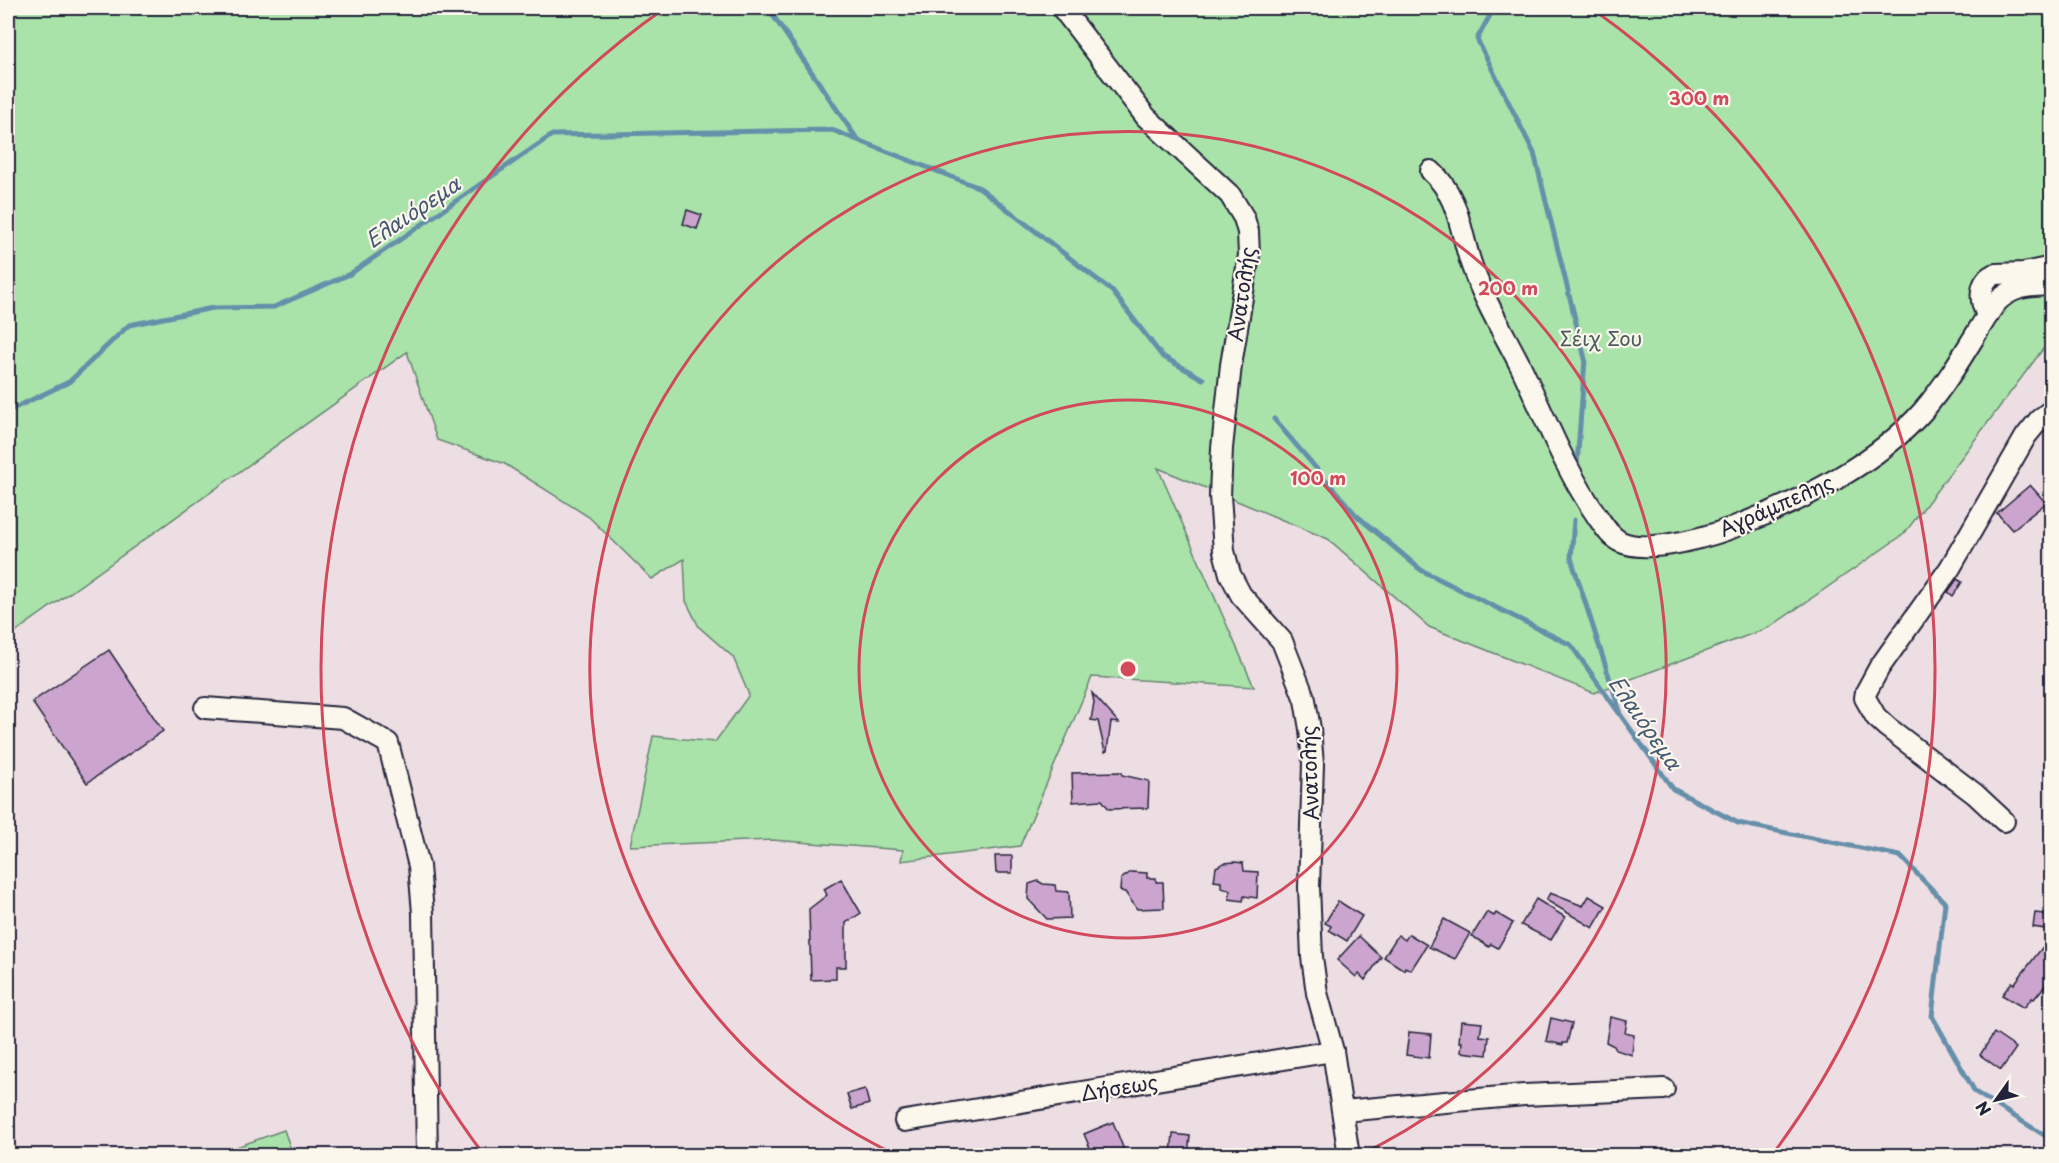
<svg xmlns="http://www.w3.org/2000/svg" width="2059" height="1163" viewBox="0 0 2059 1163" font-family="'Playpen Sans',sans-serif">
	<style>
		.green { fill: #a9e3a9; stroke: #668272; stroke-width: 1.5 }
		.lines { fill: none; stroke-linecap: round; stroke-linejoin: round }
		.stream { stroke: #668faa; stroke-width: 5 }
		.building { fill: #cba5cd; stroke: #22223b; stroke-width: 1.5 }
		.minor-casing { stroke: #22223b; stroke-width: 24 }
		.minor { stroke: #fbf7ec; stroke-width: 20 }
		.ring { fill: none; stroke: #d1495b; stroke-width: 3 }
		.labels { text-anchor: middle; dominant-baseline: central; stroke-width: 4.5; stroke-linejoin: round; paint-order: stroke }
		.street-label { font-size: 20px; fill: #22223b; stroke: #fbf7ec }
		.park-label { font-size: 20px; fill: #4a5c5c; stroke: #fbf7ec }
		.water-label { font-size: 21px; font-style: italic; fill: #445872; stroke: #fbf7ec }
		.centre { fill: #d1495b; stroke: #fbf7ec; stroke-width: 3 }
		.ring-label { font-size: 18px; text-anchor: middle; font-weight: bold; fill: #d1495b; stroke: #fbf7ec; stroke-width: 4.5; stroke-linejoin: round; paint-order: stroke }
	</style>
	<rect width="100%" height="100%" fill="#eddee3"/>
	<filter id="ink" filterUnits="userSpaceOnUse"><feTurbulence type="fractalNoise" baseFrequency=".0167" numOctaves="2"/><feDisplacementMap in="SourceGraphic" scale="12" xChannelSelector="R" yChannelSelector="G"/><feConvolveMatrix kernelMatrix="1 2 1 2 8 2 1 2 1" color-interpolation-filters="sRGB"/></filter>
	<g filter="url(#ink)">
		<!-- green -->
		<g class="green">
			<path d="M8,8H2051V350L2049,341L1904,534L1770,627L1594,693L1429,627L1328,539L1158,468L1254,687L1092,677L1020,846L901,861L903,850L772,840L630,846L653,736L715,742L749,695L733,657L699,627L686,601L684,559L652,579L589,517L505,464L437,440L407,352L8,637Z"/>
			<path d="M284,1130L293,1155H237L234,1148Z"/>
		</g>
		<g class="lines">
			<!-- stream -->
			<g class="stream">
				<path d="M768,8L857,139"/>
				<path d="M1494,8L1477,39L1534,153L1585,359L1577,465"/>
				<path d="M8,411L69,382L129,325L213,308L274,307L350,274L552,135L832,130L980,188L1112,291L1162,356L1203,379"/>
				<path d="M1274,419L1356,515L1421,570L1571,645L1673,789L1738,823L1900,856L1945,903L1932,1016L1975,1092L2052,1140"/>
				<path d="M1574,520L1571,558L1620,711"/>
			</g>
		</g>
		<!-- building -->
		<g class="building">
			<path d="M687,210L702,215L697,229L683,224Z"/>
			<path d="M2030,485L2046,503L2012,530L1997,513Z"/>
			<path d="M1957,579L1962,582L1953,596L1948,592Z"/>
			<path d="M109,650L163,731L87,783L32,702Z"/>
			<path d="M1092,693L1119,723L1111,722L1107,751L1105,752L1098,721L1091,720L1094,702Z"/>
			<path d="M1122,772V775L1149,781L1148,808L1109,809L1102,800L1073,802L1072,773Z"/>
			<path d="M995,856H1012V873H996Z"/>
			<path d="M1235,862L1243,863L1244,871L1258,872L1257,898L1244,896L1243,901L1229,899L1230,890L1221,888V882L1214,881L1216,867L1224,863Z"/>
			<path d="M1131,872L1147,873V878H1156V882H1163L1164,908L1137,909L1125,892L1120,891L1121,879Z"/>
			<path d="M841,879L861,913L846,923V967H836V979L811,980L809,909L827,895L824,889Z"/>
			<path d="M1038,881L1043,884L1055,885L1056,891L1069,892L1070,918L1047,919L1028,899L1029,884Z"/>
			<path d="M1550,893L1583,906L1589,896L1606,906L1593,928L1546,900Z"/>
			<path d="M1536,899L1565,917L1551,940L1521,925Z"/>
			<path d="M1338,901L1362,916L1347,941L1329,930L1331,926L1325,923Z"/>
			<path d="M1487,912L1494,916L1496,913L1513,923L1498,948L1491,944L1489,947L1472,936Z"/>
			<path d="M2035,913L2052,915V930L2033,927Z"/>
			<path d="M1444,919L1470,933L1455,959L1429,947Z"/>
			<path d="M1409,934L1427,945L1411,970L1405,967L1404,970L1384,957L1398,935L1405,940Z"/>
			<path d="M2052,935V977L2034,999L2032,998L2024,1008L2002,995L2012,982L2014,984Z"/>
			<path d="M1359,936L1381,957L1365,980L1359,974L1356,977L1337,960Z"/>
			<path d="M1610,1017L1627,1021L1625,1033L1634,1035L1632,1055L1616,1050L1614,1046L1606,1042Z"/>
			<path d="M1551,1018L1572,1023L1567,1043H1563V1045L1546,1041Z"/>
			<path d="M1461,1021L1482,1023L1480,1036L1489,1037L1487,1055L1461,1052L1462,1042H1459Z"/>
			<path d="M1409,1032L1431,1034L1429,1058L1406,1055Z"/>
			<path d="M1994,1033L2016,1048L2001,1070L1980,1055Z"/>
			<path d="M865,1089L869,1104L852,1109L847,1094Z"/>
			<path d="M1113,1122L1126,1155H1093L1084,1134Z"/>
			<path d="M1173,1134L1190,1136L1188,1155L1171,1154Z"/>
		</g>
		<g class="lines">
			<defs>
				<g id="minor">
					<path d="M1062,8L1146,117L1230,195L1244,218L1248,232L1249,255L1231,365L1222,448L1220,496L1224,551L1230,574L1241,595L1282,641L1305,700L1310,729L1313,764L1309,887L1312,957L1317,993L1333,1051L1349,1156"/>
					<path d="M1431,171C1461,198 1460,235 1473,269C1485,303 1505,335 1521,367C1545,417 1565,470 1597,516C1604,526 1610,537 1621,542C1650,555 1716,535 1744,523C1806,499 1879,461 1923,411C1951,378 1971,341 1994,305C2010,286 2028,286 2052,285"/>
					<path d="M1988,315C1978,303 1979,278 1996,274L2024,273L2052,267"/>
					<path d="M205,708L343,718L388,743L419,866L423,913L427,1156"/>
					<path d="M2004,821L1975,794L1887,727L1876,717L1865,698L1866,692L1879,668L1950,568L2026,436L2039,420L2052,410"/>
					<path d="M1343,1111L1524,1095L1664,1089"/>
					<path d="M905,1121L1333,1051"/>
				</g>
			</defs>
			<!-- minor casing -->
			<use href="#minor" class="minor-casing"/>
			<!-- minor -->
			<use href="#minor" class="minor"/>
		</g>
	</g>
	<!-- distance rings -->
	<g class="ring">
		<circle cx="1128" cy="669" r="269"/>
		<path d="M896 1155A538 538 0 1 1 1360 1155"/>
		<path d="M484 1155A807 807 0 0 1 665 8M1591 8A807 807 0 0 1 1772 1155"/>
	</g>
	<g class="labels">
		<!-- street labels -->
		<g class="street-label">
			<text transform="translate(1241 294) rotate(-82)">Ανατολής</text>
			<text transform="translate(1776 505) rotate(-24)">Αγράμπελης</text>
			<text transform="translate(1309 773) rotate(-92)">Ανατολής</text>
			<text transform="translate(1119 1087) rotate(-9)">Δήσεως</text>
		</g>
		<!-- park labels -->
		<g class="park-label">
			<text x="1601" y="338">Σέιχ Σου</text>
		</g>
		<!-- water labels -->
		<g class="water-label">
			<text transform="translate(412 211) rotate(-34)">Ελαιόρεμα</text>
			<text transform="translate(1646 722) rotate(55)">Ελαιόρεμα</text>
		</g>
	</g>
	<circle cx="1128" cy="669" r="9" class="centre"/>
	<g class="ring-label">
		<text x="1699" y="105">300 m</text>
		<text x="1508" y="295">200 m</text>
		<text x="1318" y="485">100 m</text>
	</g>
	<!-- margin -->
	<rect width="2059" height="1163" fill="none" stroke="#fbf7ec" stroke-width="30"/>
	<rect x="15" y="15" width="2029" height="1133" fill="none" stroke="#22223b" stroke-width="2" filter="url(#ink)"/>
	<!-- north arrow -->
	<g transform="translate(1996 1100) rotate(236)" stroke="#fbf7ec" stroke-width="4.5" paint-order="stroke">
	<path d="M0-4.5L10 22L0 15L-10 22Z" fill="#22223b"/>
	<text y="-9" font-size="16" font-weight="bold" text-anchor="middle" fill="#22223b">N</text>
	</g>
</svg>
